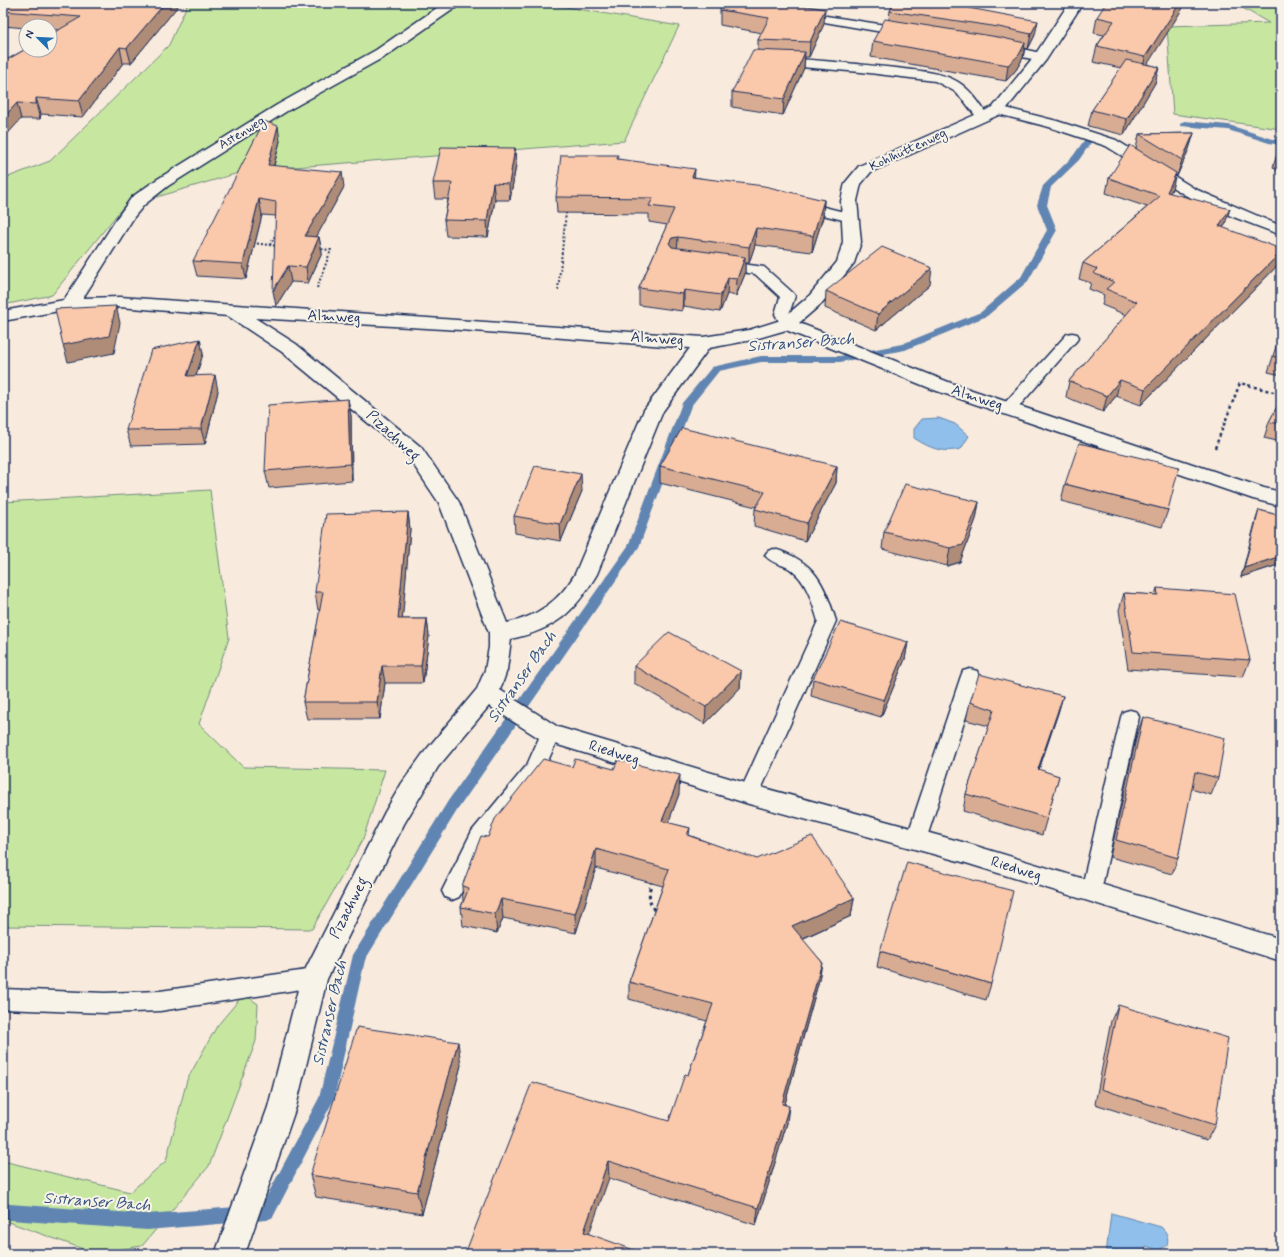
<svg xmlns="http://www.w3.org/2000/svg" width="1284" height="1257" viewBox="0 0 1284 1257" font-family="Mynerve,sans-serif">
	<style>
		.green { fill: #c7e7a0; stroke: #718b7f }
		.water { fill: #8fbfea; stroke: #6185b2 }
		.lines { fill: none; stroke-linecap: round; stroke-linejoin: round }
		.stream { fill: #6185b2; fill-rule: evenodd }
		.lane-casing { stroke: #1b2f5e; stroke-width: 3 }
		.street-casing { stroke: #1b2f5e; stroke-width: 3 }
		.path-far2 { stroke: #1b2f5e; stroke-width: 2; stroke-dasharray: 2 2; stroke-linecap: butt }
		.path-far1 { stroke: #1b2f5e; stroke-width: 2.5; stroke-dasharray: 3 3; stroke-linecap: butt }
		.path { stroke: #1b2f5e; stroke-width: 3; stroke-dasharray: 3.5 3.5; stroke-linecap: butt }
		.lane { fill: #f7f3e8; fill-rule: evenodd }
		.street { fill: #f7f3e8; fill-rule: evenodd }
		.wall { fill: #d7ac92; stroke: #1b2f5e }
		.shaded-wall { fill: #af8c77; stroke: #1b2f5e }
		.building { fill: #fac8aa; stroke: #1b2f5e }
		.labels { text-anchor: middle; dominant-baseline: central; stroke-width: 4; stroke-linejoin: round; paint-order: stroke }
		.far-street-label { font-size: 13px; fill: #1b2f5e; stroke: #f7f3e8 }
		.street-label { font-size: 15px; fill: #1b2f5e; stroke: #f7f3e8 }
		.water-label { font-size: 16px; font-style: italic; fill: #385381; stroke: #f7f3e8 }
	</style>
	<rect width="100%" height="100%" fill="#f8eadc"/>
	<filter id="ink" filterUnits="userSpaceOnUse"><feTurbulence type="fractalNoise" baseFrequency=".025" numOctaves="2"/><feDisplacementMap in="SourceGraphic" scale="8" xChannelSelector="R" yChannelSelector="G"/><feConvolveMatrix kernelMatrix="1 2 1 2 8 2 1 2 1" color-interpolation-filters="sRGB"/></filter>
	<g filter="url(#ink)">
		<!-- green -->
		<g class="green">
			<path d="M188,3H542L679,26L624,141L245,171L123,207L52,295L3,305V179L50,161L169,45Z"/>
			<path d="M1234,3H1281V129L1173,114L1167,26L1269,23Z"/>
			<path d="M210,490L229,638L199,724L243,767L385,770L363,839L312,929L3,926V502Z"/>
			<path d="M244,994L258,1004L256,1041L209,1166L142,1246L94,1253L3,1220V1161L130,1192L166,1161L187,1080L217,1026Z"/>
		</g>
		<!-- water -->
		<g class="water">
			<path d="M939,418L955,424L969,436L961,449C942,453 931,449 914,438V429L922,419Z"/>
			<path d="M1111,1213L1161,1227C1167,1232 1169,1238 1167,1246L1158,1250L1146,1246L1145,1254H1106Z"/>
		</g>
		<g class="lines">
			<!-- stream -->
			<g class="stream">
				<path d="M1184,121L1229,125L1273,139H1281V145L1269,143L1228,130L1181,126L1180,124Z"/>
				<path d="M1088,138L1092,141L1079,160L1051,187L1047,205L1057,230L1028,281L987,316L905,350L840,362H761L719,371L691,406L639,547L458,809L365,960L334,1099L273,1217L267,1220L147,1230L10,1220L3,1217V1201L10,1204L147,1214L262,1205L319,1098L353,955L448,801L628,546L682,403L712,367L761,356H840L902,344L981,312L1021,277L1047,230L1037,205L1043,186L1073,156L1085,139Z"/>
			</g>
			<defs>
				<g id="lane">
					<path d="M800,12L905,28L909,30L911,32L909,34L905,36L796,17L794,15L796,13Z"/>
					<path d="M999,44L1045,54L1047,57L1045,60L1041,61L995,51L993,48L995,45Z"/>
					<path d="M780,58C819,60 857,64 896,68C916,71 940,71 958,82C971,90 980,104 988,116L986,119H978L965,102L954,91L935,81L861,72L776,65L774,62L776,59Z"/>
					<path d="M998,106L1057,121L1116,140L1195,189L1281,226V235L1231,216L1185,195L1106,146L1049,127L994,113L992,110L994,107Z"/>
					<path d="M800,201L856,215L858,218L856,221L851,222L795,208L793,205L795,202Z"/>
					<path d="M721,261L764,267L793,293L795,296L789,314L794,324L792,327L787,328L782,327L775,314L780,297L755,274L716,268L714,265L716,262Z"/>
					<path d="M1072,333L1077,334L1079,337L1077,340L1014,412L1008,414L1002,412L1000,409L1002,406L1067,334Z"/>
					<path d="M774,549C815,561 824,583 836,621L759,794L756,800L749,802L742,800L739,794L818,621C812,602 807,581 790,569C782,564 770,563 765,555L768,551Z"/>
					<path d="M970,669L977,671L979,676L926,840L923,846L916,848L909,846L906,840L961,676L963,671Z"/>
					<path d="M1130,710L1137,712L1139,717L1101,891L1098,897L1091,900L1084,897L1081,891L1121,717L1123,712Z"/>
					<path d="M550,727L557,729L560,734L542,774L486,842L459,897L452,900L445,897L442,891L472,831L527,765L543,729Z"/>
					<path d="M314,969L322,971L325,978L322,985L314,987L160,1011L105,1013L3,1009V989L105,993L160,991Z"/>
				</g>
				<path id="street" d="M444,3H460L458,6L386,56L287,111L168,186L144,205L134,217L83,298L120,297L703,337L749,330L781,320L809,296L837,262L843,242L841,201L845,183L859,166L993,107L1035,55L1069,3H1083L1046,60L1003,113L871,172L861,184L857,201L861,242L854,263L821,304L799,323L951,383L1264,488L1281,492V506L1253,499L937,391L786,330L752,340L709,348L663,411L597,574C574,613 556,629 511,639L507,670L500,690L558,727L749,784L966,843L1281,939V961L966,863L749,804L542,740L489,706L438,767L420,797L404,824L327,979L296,1107L245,1254H215L268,1107L301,978L385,812L402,783L422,755L477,689L485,670L489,647V633L439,503L407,455L282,352L228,316L120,307L70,309L3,321V311L64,300L119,215L132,197L156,180L277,105L376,50ZM255,318L461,330L690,348L644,410L575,574C560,600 537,617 507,623L459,502L421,447L296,344Z"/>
			</defs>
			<!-- lane casing -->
			<use href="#lane" class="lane-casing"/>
			<!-- street casing -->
			<use href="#street" class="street-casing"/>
			<!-- path-far2 -->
			<g class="path-far2">
				<path d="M253,243L278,246"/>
				<path d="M270,245L276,234"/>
				<path d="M317,288L331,250L319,249"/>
				<path d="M558,290L566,213"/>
			</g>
			<!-- path-far1 -->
			<path class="path-far1" d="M1215,448L1240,383L1281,394"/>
			<!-- path -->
			<path class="path" d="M652,880C648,893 648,902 656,913"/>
			<!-- lane -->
			<use href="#lane" class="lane"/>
			<!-- street -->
			<use href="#street" class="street"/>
		</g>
		<!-- wall -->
		<g class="wall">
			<path d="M3,3H177L178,6L131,63H123L83,117L41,114L40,119H21L3,62L59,30L50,29V26H26V28L3,26Z"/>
			<path d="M894,3H976L973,9L1035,35L1028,49L1025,48L1023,58L1016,70L1006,81L871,57L873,41L889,19L890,11Z"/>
			<path d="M1186,3L1147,64L1159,67L1155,83L1124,135L1088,126L1092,110L1121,68L1093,62L1097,46L1104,35L1094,33L1097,17Z"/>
			<path d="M720,10L824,24L809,57H805L804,68L783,115L732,107V92L758,50V40L762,33L720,25Z"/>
			<path d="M1194,133L1189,149L1177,176L1175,175L1172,189L1170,193L1225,224L1223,228L1278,265L1141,405L1116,396L1103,412L1066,397L1069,381L1126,315L1102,305L1104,295L1089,289L1091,283L1079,279L1083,263L1147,207L1106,193L1109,178L1136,149L1139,134Z"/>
			<path d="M280,141L274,166L344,187L316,237H319L322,253L308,283L291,282L276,306V216L262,215L246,279L197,276L193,261Z"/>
			<path d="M515,148L516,165L510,200H495L488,237L446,236L444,220L448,199H435L433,183Z"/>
			<path d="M1278,151H1281V174L1273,167Z"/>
			<path d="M618,159L694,177L824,200L823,217L812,252L755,245L749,263H745V274L736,296L727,294L720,312L684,306L682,311L639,305V288L667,225L649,222V214L557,213L556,197Z"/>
			<path d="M930,285L876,330L825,308L826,291Z"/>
			<path d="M1281,332V375L1268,372Z"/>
			<path d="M200,339L203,354L196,376L218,391L205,444L131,446L126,430Z"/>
			<path d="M348,399L351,416L352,481L269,488L265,471Z"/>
			<path d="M1281,399V442L1264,438L1269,422Z"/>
			<path d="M660,466H837L836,483L805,541L754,526L755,509L756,507L660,483Z"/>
			<path d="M1065,484L1168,510L1162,527L1061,501Z"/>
			<path d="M582,491L561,541L515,533L514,516Z"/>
			<path d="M979,502L976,519L960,562L947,566L882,549L884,532Z"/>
			<path d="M1259,510L1281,516V564L1241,577L1256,519Z"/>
			<path d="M408,512L410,529L402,619H427L429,636L423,683H385L380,719H307L303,702L320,610H318L315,592Z"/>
			<path d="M1157,588L1250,660L1243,677L1128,669L1119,610L1124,593L1155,595Z"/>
			<path d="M908,642L905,659L881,717L811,696L813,679Z"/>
			<path d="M634,666L741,671L740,688L705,724L634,683Z"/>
			<path d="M1063,696L1058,713L1039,770L1059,776L1042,835L963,811L966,794L989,726L966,720L970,702Z"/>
			<path d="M1143,717L1218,778L1211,795L1191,789L1178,858L1172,874L1110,857L1137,734Z"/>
			<path d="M572,767L679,794L668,823L690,828L689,835L854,898L851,916L802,939L822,962L819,980L785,1104L787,1123L756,1225L609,1178L465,1254L669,1121L688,1075L707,1021L629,999V982L663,886L596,868L576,933L503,918L497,933L463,926L461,907L463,901L462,886L488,837Z"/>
			<path d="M880,951L991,984L986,1000L877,967Z"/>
			<path d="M1118,1005L1215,1125L1207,1140L1095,1104L1111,1021Z"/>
			<path d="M461,1065L422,1214L316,1197L310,1175Z"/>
		</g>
		<!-- shaded-wall -->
		<g class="shaded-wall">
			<path d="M165,3H177L178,6L131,63L127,48Z"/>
			<path d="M971,3H976L966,22L969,8Z"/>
			<path d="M1180,3H1186L1142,73L1145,57Z"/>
			<path d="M825,9L824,24L809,57L810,42Z"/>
			<path d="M1038,21L1035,35L1028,49L1031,34Z"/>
			<path d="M1025,43L1023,58L1016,70L1006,81L1008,65Z"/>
			<path d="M120,47L123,63L83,117L79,101Z"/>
			<path d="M805,52L804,68L783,115L784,99Z"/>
			<path d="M1159,67L1155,83L1124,135L1127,119Z"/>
			<path d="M36,98L41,114L40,119L36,104Z"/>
			<path d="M17,103L21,119L3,139V118Z"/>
			<path d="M278,126L280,141L270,180L268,165Z"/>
			<path d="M1194,133L1189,149L1177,176L1182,160Z"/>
			<path d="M515,148L516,165L510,200L509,184Z"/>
			<path d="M695,169L694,186L692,177Z"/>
			<path d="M342,172L344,187L308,252L305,236Z"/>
			<path d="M1176,173L1172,189L1163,207L1167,192Z"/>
			<path d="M493,183L495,200L488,237L487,221Z"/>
			<path d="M259,199L262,215L246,279L243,264Z"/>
			<path d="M824,200L823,217L812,252L813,236Z"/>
			<path d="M1230,209L1225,224L1215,242L1219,226Z"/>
			<path d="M756,228L755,245L749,263V247Z"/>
			<path d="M319,237L322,253L308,283L306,267Z"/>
			<path d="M678,237L677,254L669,243L672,238Z"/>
			<path d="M1281,252V257L1278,265L1141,405L1145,389Z"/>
			<path d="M745,257V274L736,296L737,279Z"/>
			<path d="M288,266L291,282L276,306L273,291Z"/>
			<path d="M932,268L930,285L876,330L878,314Z"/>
			<path d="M728,278L727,294L720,312L721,295Z"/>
			<path d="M684,290V306L682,311L683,294Z"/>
			<path d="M116,306L120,323L114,353L68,362L63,345Z"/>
			<path d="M200,339L203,354L191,391L187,376Z"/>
			<path d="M215,375L218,391L205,444L201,429Z"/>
			<path d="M1120,380L1116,396L1103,412L1107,396Z"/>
			<path d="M348,399L351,416L352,481L350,464Z"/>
			<path d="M837,466L836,483L805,541L807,523Z"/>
			<path d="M581,474L582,491L561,541L560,524Z"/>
			<path d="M979,502L976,519L960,562L947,566L950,548Z"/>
			<path d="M408,512L410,529L401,636L398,619Z"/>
			<path d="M1281,556V564L1241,577L1244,568Z"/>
			<path d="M427,619L429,636L423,683L421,666Z"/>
			<path d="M908,642L905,659L881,717L884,700Z"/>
			<path d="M382,666L385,683L380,719L377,702Z"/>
			<path d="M741,671L740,688L705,724L706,707Z"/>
			<path d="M1063,696L1058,713L1033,786L1038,769Z"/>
			<path d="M680,775L679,794L662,840V821Z"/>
			<path d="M596,849V868L576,933L575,914Z"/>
			<path d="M854,898L851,916L790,944L792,926Z"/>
			<path d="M501,899L503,918L497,933L495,914Z"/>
			<path d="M822,962L819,980L780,1121L782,1104Z"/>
			<path d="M458,1042L461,1065L422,1214L417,1192Z"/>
			<path d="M789,1106L787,1123L756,1225L758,1208Z"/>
			<path d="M608,1161L609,1178L584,1248V1232Z"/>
		</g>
		<!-- building -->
		<g class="building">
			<path d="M3,3H165L127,48L120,47L79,101L36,98V104L17,103L3,118V62L26,49V50H50V35L81,17L3,11Z"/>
			<path d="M721,3H789L825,9L810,42L758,40L769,18L720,10Z"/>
			<path d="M894,3H971L969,8L1038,21L1031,34L999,27L890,11Z"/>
			<path d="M1106,3H1180L1145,57L1097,46L1114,21L1097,17Z"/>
			<path d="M885,19L998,37L1025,43L1019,55L1008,65L873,41Z"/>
			<path d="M753,50L805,52L784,99L732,92Z"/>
			<path d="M1126,60L1159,67L1127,119L1092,110Z"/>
			<path d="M264,121L278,126L268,165L342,172L305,236L319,237L306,267L288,266L273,291L276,202L259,199L243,264L193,261Z"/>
			<path d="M1194,133L1182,160L1139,134Z"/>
			<path d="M1130,145L1176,173L1167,192L1230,209L1219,226L1281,249V252L1145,389L1120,380L1107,396L1069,381L1137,302L1106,289L1114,282L1093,273L1097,269L1083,263L1160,196L1109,178Z"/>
			<path d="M441,147L515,148L509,184L493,183L487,221L444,220L452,183H433Z"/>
			<path d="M561,155H618L617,159L695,169L692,177L764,186L824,200L813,236L756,228L749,247L678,237L672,238L669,243L672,247L745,257L737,279L728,278L721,295L684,290L683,294L639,288L674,209L649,206L653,198L556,197Z"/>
			<path d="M882,247L932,268L878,314L826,291Z"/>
			<path d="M116,306L109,336L63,345L55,309Z"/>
			<path d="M1281,332V358L1273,356Z"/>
			<path d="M200,339L187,376L215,375L201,429L126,430L151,350Z"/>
			<path d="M348,399L350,464L265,471L268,405Z"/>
			<path d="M1281,399V424L1269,422Z"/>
			<path d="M682,428L837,466L807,523L755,509L765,492L660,466Z"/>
			<path d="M1079,443L1179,467L1168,510L1065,484Z"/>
			<path d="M535,466L581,474L560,524L514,516Z"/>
			<path d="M905,484L979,502L963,545L950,548L884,532Z"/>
			<path d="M1259,510L1281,516V556L1244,568Z"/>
			<path d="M408,512L398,619H427L421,666H382L377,702H303L323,592H315L326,514Z"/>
			<path d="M1157,588L1235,594L1250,660L1133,652L1124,593L1158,595Z"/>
			<path d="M840,622L908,642L884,700L813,679Z"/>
			<path d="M669,632L741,671L706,707L634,666Z"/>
			<path d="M979,674L1063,696L1038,769L1059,776L1047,818L966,794L994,710L970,702Z"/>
			<path d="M1143,717L1225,738L1218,778L1195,772L1178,858L1116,840Z"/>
			<path d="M543,759L572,767L575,759L614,769L618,760L680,775L662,821L690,828L687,835L757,859L812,836L854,898L792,926L822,962L782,1104L789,1106L758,1208L608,1161L584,1232L645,1254H465L532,1082L669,1121L685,1074L688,1075L713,1004L629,982L669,869L596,849L575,914L501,899L495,914L461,907L469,888L462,886L481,836L488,837L495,819Z"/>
			<path d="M907,862L1013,891L991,984L880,951Z"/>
			<path d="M1118,1005L1228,1038L1215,1125L1101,1089Z"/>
			<path d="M357,1027L458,1042L417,1192L310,1175Z"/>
		</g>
	</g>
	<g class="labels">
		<!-- far-street labels -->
		<g class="far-street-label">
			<text transform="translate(242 133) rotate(-31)">Astenweg</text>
			<text transform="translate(908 150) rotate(-25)">Kohlhüttenweg</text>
		</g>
		<!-- street labels -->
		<g class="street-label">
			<text transform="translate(334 317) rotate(3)">Almweg</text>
			<text transform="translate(657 339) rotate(4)">Almweg</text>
			<text transform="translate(977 398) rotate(18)">Almweg</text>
			<text transform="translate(393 436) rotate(43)">Pizachweg</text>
			<text transform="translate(614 753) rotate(17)">Riedweg</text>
			<text transform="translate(1016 869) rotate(17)">Riedweg</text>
			<text transform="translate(349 908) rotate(-63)">Pizachweg</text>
		</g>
		<!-- water labels -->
		<g class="water-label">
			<text transform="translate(801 343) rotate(-4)">Sistranser Bach</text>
			<text transform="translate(522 677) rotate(-55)">Sistranser Bach</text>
			<text transform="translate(330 1013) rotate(-77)">Sistranser Bach</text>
			<text transform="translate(97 1202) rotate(4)">Sistranser Bach</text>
		</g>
	</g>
	<!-- margin -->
	<rect width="1284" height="1257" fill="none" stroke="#f7f3e8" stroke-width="16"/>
	<rect x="8" y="8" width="1268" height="1241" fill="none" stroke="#1b2f5e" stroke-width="1.5" filter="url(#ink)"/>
	<!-- north arrow -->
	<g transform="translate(38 38) rotate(294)"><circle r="19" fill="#f7f3e8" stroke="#9fa5b1"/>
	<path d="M0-3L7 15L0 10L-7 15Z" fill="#1f6fb2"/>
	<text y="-6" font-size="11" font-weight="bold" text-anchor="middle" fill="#1b2f5e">N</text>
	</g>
</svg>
